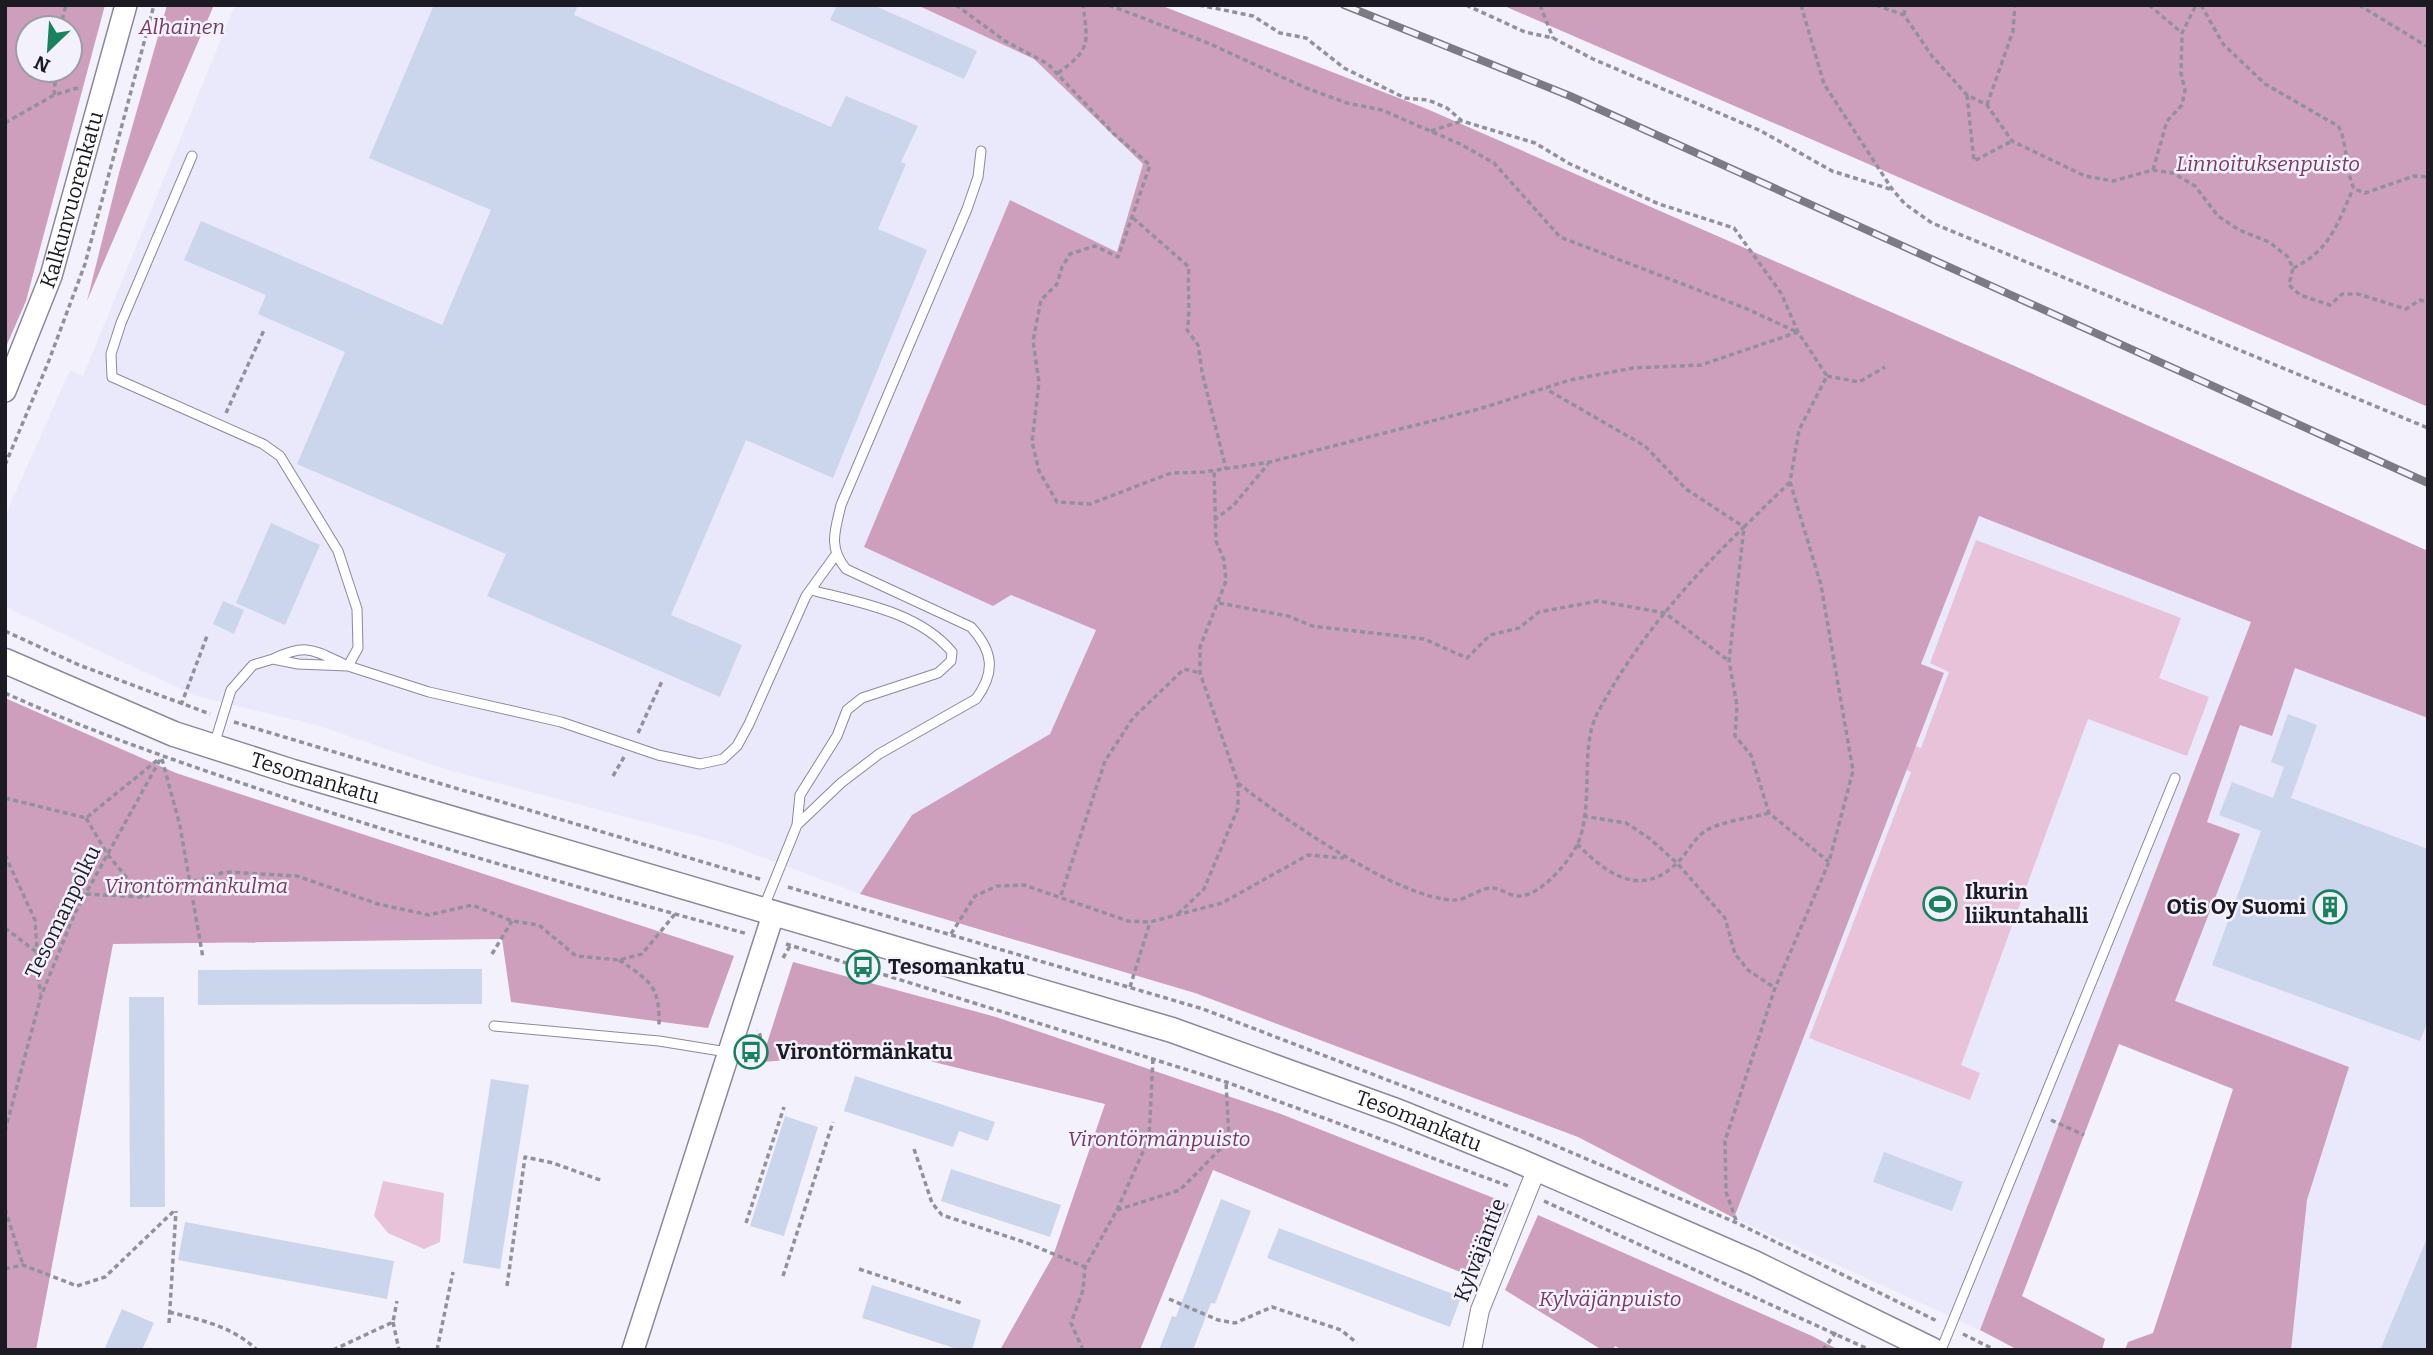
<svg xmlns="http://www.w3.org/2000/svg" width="2433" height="1355" font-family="Bitter,serif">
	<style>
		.built { fill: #eae8fb }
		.green { fill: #e8c2d9 }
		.forest { fill: #ce9fbd; fill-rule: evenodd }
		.building { fill: #cbd6ec }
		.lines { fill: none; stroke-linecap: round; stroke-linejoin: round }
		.service-casing { stroke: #8b889e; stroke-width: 11 }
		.minor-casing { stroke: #8b889e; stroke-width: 20 }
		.tertiary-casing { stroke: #8b889e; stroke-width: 24 }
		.secondary-casing { stroke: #8b889e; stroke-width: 27 }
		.path { stroke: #92919b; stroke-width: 3.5; stroke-dasharray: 5 3.5; stroke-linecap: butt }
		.service { stroke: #fff; stroke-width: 9 }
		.minor { stroke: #fff; stroke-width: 18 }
		.tertiary { stroke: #fff; stroke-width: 21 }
		.secondary { stroke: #fff; stroke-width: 24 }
		.rail-casing { stroke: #7c7b84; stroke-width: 8 }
		.rail { stroke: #f3f2fc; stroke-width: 5; stroke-dasharray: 16; stroke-linecap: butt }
		.labels { text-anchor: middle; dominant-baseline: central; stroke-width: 5; stroke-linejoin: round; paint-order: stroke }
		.park-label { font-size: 21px; font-style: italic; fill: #773c64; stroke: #f3f2fc }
		.street-label { font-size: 21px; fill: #1c1b24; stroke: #f3f2fc }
		.poi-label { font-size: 21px; font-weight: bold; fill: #1c1b24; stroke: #f3f2fc; text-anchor: start }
	</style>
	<rect width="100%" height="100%" fill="#f3f2fc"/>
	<path class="built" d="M235,5H917L1034,59L1143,164L1117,252L1010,201L1011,595L1096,629L1050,734L912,815L860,894L728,844L448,770L316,725L196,696L5,607V516L70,370L83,376Z
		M1978,516L2252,622L1980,1330L1734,1218L1944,674L1921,664Z
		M2295,668L2428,718V1350H2291L2307,1200L2349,1067L2175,1002L2240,834L2206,823L2240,725L2272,735Z"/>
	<path class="green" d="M1976,540L2181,618L2159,678L2209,697L2187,756L2088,719L1961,1065L1980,1073L1970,1100L1809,1038L1911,772L1890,763L1898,740L1921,748L1949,672L1930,663Z
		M383,1181L444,1193L440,1242L424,1249L388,1233L374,1216Z"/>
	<path class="forest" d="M5,5H105L26,301L5,349ZM28,28H70V70H28Z
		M167,5H214L87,301L119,173Z
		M917,5H1160L1427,109L2026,371L2428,551V718L2295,668L2272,736L2240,725L2207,822L2240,834L2175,1001L2349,1067L2307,1200L2291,1350H2125L2128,1342L2153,1333L2233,1089L2119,1044L2022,1296L2105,1339L2102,1350H2018L1980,1330L2251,622L1979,516L1921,664L1944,673L1734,1218L1578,1137L1195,993L860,894L912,815L1050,734L1096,630L1011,595L993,606L864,547L1010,200L1117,252L1143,164L1034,59Z
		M1502,5H2428V407Z
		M5,698L176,773L734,956L708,1028L511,1002L502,939L113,944L36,1350H5Z
		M793,962L996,1017L1281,1114L1509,1204L1477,1279L1213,1170L1140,1350H1000L1053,1256L1105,1104L893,1052L761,1062Z
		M1538,1215L1812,1336L1839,1350H1622L1615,1346L1613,1350H1602L1505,1290Z"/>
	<path class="building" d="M434,5H578L574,15L831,127L846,96L918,126L901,162L906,164L878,229L927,250L833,478L746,440L671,615L742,645L720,697L487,596L506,554L297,464L345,352L258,314L266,295L184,260L201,221L442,325L491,210L369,158Z
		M837,5H873L977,51L964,79L830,20Z
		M271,523L320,545L285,625L236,603Z
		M223,601L244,610L234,634L213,624Z
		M2288,714L2317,725L2291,798L2428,849V1021L2420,1041L2212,965L2261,831L2219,815L2232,782L2273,798L2284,767L2271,762Z
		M482,969V1004L198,1005V970Z
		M129,997H164L165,1207H130Z
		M855,1076L995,1122L988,1141L959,1131L953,1147L844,1111Z
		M491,1079L529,1085L500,1269L463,1263Z
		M785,1116L818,1127L784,1236L750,1226Z
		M1884,1152L1963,1182L1952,1211L1873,1182Z
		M951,1169L1061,1205L1050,1237L941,1201Z
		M1221,1199L1251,1211L1215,1304L1211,1303L1193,1350H1159L1172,1316L1176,1317Z
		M185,1222L394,1261L387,1299L178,1260Z
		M1279,1228L1461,1297L1450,1327L1267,1258Z
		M2428,1236V1350H2380Z
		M872,1285L981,1320L972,1350H960L862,1318Z
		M122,1309L154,1323L142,1350H104Z"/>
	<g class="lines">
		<defs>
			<path id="service" d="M192,156L121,323L111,354L112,377L263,444L280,456L338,551L357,609L358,648L348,666C315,651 308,642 273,659
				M214,745L231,690L253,665L273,659L298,664L348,666L429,692L561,722L658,755L700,764L723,759L737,746L749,724L806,596L835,556
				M797,825L841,783L879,754L976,699C996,672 993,651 971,627L846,569C828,547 835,531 841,505L967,209L978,177L981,151
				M763,909L797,825L800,795L837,736L847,710L862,698L938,673L951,661L952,652C919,612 858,602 811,590
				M494,1026L659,1041L727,1052
				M1941,1350L2175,778"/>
			<path id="minor" d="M1472,1350L1480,1310L1537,1168"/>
			<g id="tertiary">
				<path id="s1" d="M5,391L51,276L126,5"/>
				<path d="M633,1350L774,912"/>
			</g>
			<g id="secondary">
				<path id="s2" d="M5,661L174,734L293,772L1172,1030L1399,1112L1517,1160L1754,1263L1932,1350"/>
			</g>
		</defs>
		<use href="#service" class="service-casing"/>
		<use href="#minor" class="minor-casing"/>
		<use href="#tertiary" class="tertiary-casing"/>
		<use href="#secondary" class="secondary-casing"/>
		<path class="path" d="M956,5L1005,41L1048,64L1113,133L1150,165L1118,257L1095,246L1070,254L1062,267L1057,284L1041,300L1033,341L1039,382L1032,442L1039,471L1057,502L1090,504L1171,473L1204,472L1270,462L1479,409L1570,380L1633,368L1701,365L1798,332
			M1109,5L1208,43L1306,88L1347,103L1382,110L1460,144L1494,163L1560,237L1745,308L1797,332
			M1199,5L1253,16L1280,33L1306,38L1344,68L1405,98L1428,100L1447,108L1462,121L1535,143L1570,164L1659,204L1734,228L1781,293L1798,332L1827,376L1799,430L1790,482L1821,585L1853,771L1829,862L1775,988L1725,1141L1726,1192L1737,1223
			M1466,5L1525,32L1553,38L1593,59L1761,131L1832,171L1890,189
			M1540,5L1553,38
			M1664,5H1704
			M1801,5L1824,84L1892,189L1905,204L1932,223L2428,428
			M1876,5L1904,15L1932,56L1967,95L1987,105L2012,141L2085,176L2113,181L2153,170L2173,173L2195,186L2218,216L2239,230L2269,242L2287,256L2293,268L2289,285L2300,295L2330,305L2342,294H2358L2406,309L2420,300L2428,303
			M2149,5L2182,33
			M2201,5L2223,44L2265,84L2338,126C2347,138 2345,170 2354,189L2365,193L2414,176L2428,177
			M2359,5L2428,47
			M1904,15L1906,5
			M60,28L66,5
			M1058,73C1091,49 1088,44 1083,5
			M54,95L56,70
			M1967,95L1974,161L2012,141
			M1987,105L2013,31L2015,5
			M5,123L54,95L81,87
			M1431,131L1462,121
			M2153,170L2167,121L2182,105L2185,90L2181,73L2182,33L2196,5
			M1133,218L1189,267C1187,290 1191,308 1187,330L1198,345L1202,372L1226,469
			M2293,268C2330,251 2337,224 2353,189
			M1827,376L1859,382L1885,367
			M226,413L264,330
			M5,465L48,363L85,264L154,5
			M1790,482L1744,527L1729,661L1737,705L1735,736L1751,755L1769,813L1829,862
			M1214,520L1233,506L1268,464
			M1219,603L1288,616L1312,626L1424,639L1467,658L1490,635L1519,628L1539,612L1598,601L1665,613L1729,661
			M5,631L79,665L210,714
			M5,693C98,735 193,767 289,799C441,849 594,892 748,934
			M181,705L207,636
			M234,722L760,879
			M638,733L662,681
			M162,759L180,826L203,958
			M613,776L624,757
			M1238,783C1280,817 1402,901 1455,900C1467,900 1478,889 1490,888C1500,887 1510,897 1520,896C1541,895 1568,863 1577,845C1595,807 1579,749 1597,714C1634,644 1687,582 1744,527L1686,489L1645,446L1546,389
			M5,798L86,818L160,758
			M1583,816L1626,823L1649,838L1677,863L1725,918L1735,954L1748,970L1775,988
			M86,818L108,855L143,897
			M1577,844C1608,875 1642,900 1680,860C1688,851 1696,837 1705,831C1722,821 1750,818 1769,813
			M5,855L35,920L40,994
			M788,887L1203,1009L1528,1134L1737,1223L1937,1321
			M86,894L143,897L225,872L297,876L378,904L429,915L472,905L512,921L539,925L576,956L619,960L642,954L675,914
			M1061,895L1105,761L1133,718L1184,669L1200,673
			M1178,914L1204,889L1238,808V783L1200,673V647L1226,581L1224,560L1216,541L1214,471
			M5,928L39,954
			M951,934L975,896L997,886L1024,885L1128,921L1150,922L1222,903L1308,855L1344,858
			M786,944L1226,1082L1511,1187
			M492,954L512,921
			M783,958L790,946
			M619,960C652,982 660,987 659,1027
			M1130,987L1150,922
			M749,1060C758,1053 764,1041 758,1030
			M2051,1120L2084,1135
			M5,1131L41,996L75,913L161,758
			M914,1149L932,1203L942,1215L1027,1243L1085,1267
			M1544,1201L1870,1350
			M5,1209L23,1265
			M1117,1210L1180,1190L1229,1140L1226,1082
			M746,1223L784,1107
			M5,1269L23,1265L77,1286L105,1277L176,1209
			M859,1269L961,1303
			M783,1276L833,1122
			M507,1286L525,1157L553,1163L603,1181
			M1169,1299L1218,1320L1235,1323L1272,1307L1341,1330L1357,1343
			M169,1312C201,1320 232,1326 257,1350
			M393,1322L399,1350
			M169,1323L176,1211
			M1963,1334L1995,1350
			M333,1350L393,1322L397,1301
			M437,1350L453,1272
			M1083,1350L1071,1323L1083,1290L1085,1267L1117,1210L1149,1138L1153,1058
			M1823,1350L1836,1332"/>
		<use href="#service" class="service"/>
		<use href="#minor" class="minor"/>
		<use href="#tertiary" class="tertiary"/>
		<use href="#secondary" class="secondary"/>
		<defs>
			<path id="rail" d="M1344,5L1570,96L2428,483"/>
		</defs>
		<use href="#rail" class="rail-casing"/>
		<use href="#rail" class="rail"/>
	</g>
	<defs>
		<symbol id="stadium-ring" viewBox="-11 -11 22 22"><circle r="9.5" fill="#f3f2fc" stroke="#18825e" stroke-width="1.5"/><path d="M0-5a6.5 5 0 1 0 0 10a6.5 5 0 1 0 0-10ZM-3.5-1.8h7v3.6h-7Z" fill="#18825e"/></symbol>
		<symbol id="building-ring" viewBox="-11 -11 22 22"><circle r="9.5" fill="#f3f2fc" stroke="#18825e" stroke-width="1.5"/><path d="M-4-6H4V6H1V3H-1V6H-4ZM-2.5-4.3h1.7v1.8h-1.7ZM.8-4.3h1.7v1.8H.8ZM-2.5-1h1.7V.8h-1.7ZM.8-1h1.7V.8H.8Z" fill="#18825e"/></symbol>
		<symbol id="bus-ring" viewBox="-11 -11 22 22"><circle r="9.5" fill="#f3f2fc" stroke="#18825e" stroke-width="1.5"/><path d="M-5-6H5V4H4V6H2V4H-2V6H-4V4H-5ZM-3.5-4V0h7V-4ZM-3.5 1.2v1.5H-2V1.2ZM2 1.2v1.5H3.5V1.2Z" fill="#18825e"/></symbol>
	</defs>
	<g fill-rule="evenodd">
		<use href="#stadium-ring" x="1921" y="885" width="38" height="38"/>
		<use href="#building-ring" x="2311" y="888" width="38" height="38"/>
		<use href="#bus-ring" x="844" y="948" width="38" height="38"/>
		<use href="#bus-ring" x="732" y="1033" width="38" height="38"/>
	</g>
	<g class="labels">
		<g class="park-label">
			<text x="182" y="27">Alhainen</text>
			<text x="2268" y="164">Linnoituksenpuisto</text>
			<text x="196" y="886">Virontörmänkulma</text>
			<text x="1159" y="1139">Virontörmänpuisto</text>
			<text x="1610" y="1299">Kylväjänpuisto</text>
		</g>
		<g class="street-label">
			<text stroke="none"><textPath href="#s1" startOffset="203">Kalkunvuorenkatu</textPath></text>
			<text stroke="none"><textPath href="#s2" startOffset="332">Tesomankatu</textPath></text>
			<text transform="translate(63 912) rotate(-64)">Tesomanpolku</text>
			<text stroke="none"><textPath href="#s2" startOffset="1488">Tesomankatu</textPath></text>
			<text transform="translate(1480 1250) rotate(-69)">Kylväjäntie</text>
		</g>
		<g class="poi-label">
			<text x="1965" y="892">Ikurin<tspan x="1965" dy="24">liikuntahalli</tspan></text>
			<text x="2306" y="907" text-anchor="end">Otis Oy Suomi</text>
			<text x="888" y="967">Tesomankatu</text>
			<text x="776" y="1052">Virontörmänkatu</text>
		</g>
	</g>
	<rect width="2433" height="1355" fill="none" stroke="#1c1b24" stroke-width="14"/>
	<g transform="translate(49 49) rotate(205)"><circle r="33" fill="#f3f2fc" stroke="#9d9ca6" stroke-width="2"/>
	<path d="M0-5L12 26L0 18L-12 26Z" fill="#18825e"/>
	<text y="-10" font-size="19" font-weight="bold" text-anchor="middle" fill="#1c1b24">N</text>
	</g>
</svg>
